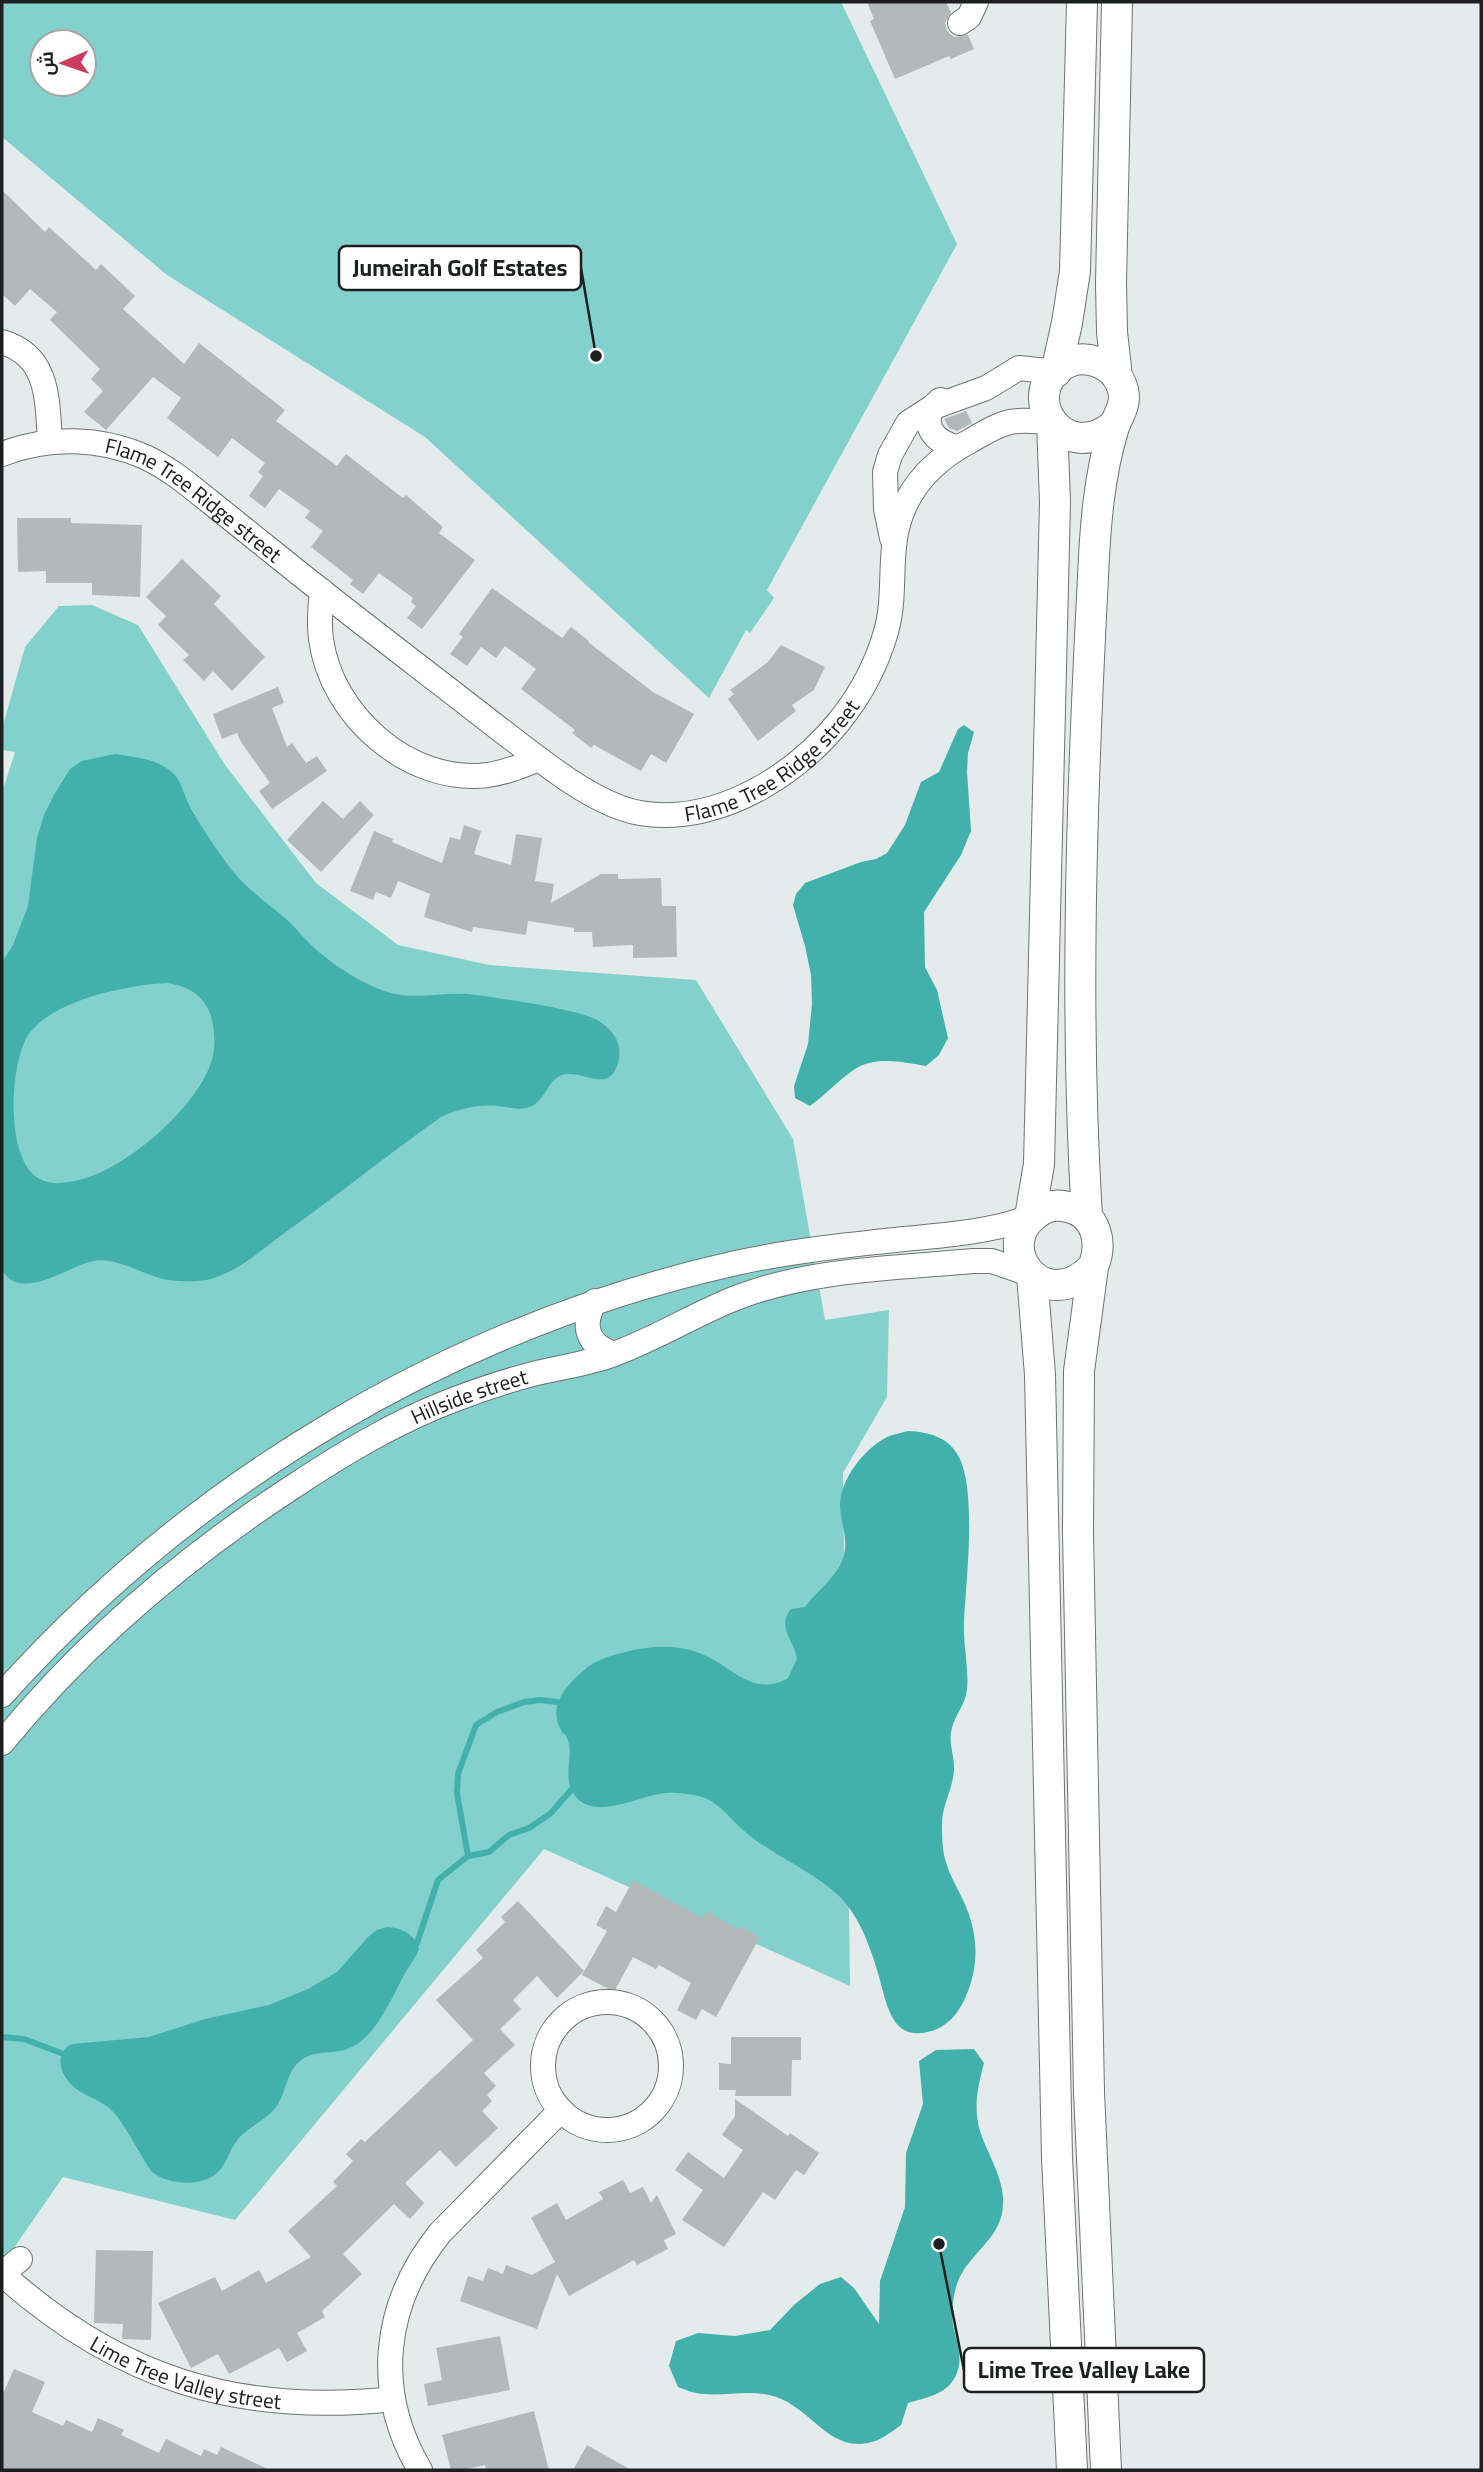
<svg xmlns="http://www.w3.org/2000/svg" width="1483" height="2472" font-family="Georgia,Cairo,serif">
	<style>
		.green { fill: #83d1cc; fill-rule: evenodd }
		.water { fill: #42b1ac; fill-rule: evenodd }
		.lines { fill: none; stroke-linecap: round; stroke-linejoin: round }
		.stream { stroke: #42b1ac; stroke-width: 6 }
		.building { fill: #b2b9b9 }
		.minor-casing { stroke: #6d7373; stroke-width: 26 }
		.tertiary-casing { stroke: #6d7373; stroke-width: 32 }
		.minor { stroke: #fff; stroke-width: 24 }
		.tertiary { stroke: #fff; stroke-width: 30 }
		.labels { text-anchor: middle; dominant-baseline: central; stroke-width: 5; stroke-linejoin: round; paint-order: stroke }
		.street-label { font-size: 21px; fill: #1d2020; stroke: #fff }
		.leader { fill: none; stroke: #1d2020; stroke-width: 2.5 }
		.callout-dot { fill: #1d2020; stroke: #fff; stroke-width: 2.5 }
		.callout { fill: #fff; stroke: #1d2020; stroke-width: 2.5 }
		.callout-label { font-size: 23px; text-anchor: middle; font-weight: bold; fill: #1d2020 }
	</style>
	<rect width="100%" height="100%" fill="#e4eceb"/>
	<path class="green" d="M2,2H841L957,244L767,590L774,598L750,633L746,630L709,698L425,437L167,275L2,137ZM42,42H84V84H42Z
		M92,605L138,625L225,765L316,883L398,945L489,965L696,980L793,1139L825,1320L889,1310L887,1397L843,1473L850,1986L544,1849L235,2220L63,2177L2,2265V793L15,752L2,750V729L25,647L59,606Z"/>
	<path class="water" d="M964,725L974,732L968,753L967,772L971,831L961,855L924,912L925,967L937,990L948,1038L939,1055L926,1066C902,1062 873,1055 852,1071C837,1082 825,1095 810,1106L795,1098L794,1086L808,1044L812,1004L811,975L805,946L793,905L796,894L805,883L861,862L876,859L887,853L905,825L921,782L939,772L958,729Z
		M115,754C135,757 159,759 174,774C181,781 184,794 188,803C199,824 214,846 228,865C243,886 267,903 286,919C298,930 308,943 320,953C338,968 362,983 384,991C412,1001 439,992 468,994C493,997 578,1009 597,1020C612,1029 622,1041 619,1059C611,1097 584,1069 562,1075C547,1080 545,1103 529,1107C518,1111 508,1107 498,1106C478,1104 459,1109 441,1117C386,1156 334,1198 279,1237C258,1253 233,1275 206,1280C192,1282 173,1282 159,1278C139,1272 114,1257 93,1261C69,1266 20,1303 2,1270V962L13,945L28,906L37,838L44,815L54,795L70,769L82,761ZM167,983C188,986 204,995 211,1016C215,1031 216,1048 211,1063C196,1108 125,1170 79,1180C64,1183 51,1186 38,1178C5,1158 10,1066 27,1037C50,1000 127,985 167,983Z
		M908,1431C929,1432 949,1437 959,1457C977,1492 966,1582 964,1622C963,1645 969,1668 967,1690C965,1706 953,1717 951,1733C949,1745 955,1758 954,1770C953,1788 943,1803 942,1822C942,1834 942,1847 945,1859C949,1874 957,1887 963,1900C978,1931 980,1964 966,1996C960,2010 952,2022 937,2029C923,2035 906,2036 896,2023C886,2009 883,1990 878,1973C869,1943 857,1909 831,1889C804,1867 769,1853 743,1830C730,1819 719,1802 702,1797C691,1794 676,1792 665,1793C636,1796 585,1827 570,1786C565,1771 573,1755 568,1741C563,1727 566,1741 560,1728C548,1705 567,1685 584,1670C595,1660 610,1656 625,1652C649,1646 675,1644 699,1653C731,1664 752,1699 788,1678L797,1659C794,1640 776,1627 791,1609L805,1607L809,1602C821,1588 840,1573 844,1555C848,1538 841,1523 840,1506C840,1479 864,1449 887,1437C894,1434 901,1433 908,1431Z
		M387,1927C402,1928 415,1934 419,1949C415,1959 408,1967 403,1977C390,2001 374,2042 344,2050C329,2054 312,2050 299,2062C287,2072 286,2091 278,2104C268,2120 250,2125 238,2139C230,2149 227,2162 219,2171C204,2188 166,2185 151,2171C139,2153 129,2132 116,2115C105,2101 88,2098 75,2088C60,2076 53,2053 72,2044L149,2037L205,2019L269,2005L308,1989L337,1972L369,1936L377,1930Z
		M974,2049L984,2063C978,2086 973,2107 980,2131C987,2153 1001,2173 1003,2197C1006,2239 969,2250 957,2284C954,2292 952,2307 952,2316C953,2337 967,2357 954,2379C945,2395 924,2398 908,2403L901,2425C894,2430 886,2436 878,2440C829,2459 812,2404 769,2395C748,2390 725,2396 704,2394C695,2394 686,2390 678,2387L669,2366L676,2341L698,2333L735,2336L770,2330L795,2304L820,2284L841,2277L854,2288L879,2324L880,2281L905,2207L906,2153L923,2104L919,2061L936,2050Z"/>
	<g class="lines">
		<path class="stream" d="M468,1856L489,1852L509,1835L529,1828L551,1813L571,1790
			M417,1943L438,1880L468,1856L457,1793L458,1774L476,1725L497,1712L524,1702L540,1700L557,1702
			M2,2037L24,2039L61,2053"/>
	</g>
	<path class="building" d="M867,2H946L951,12L945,23L947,31L954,37L968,35L974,49L951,59L949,56L895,79L870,21L874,19Z
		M2,190L45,232L49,227L96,270L101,264L135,296L123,309L184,364L199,343L285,410L276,421L337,466L346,454L403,498L406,495L443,527L439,533L475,560L422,629L407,618L416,606L411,602L413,598L379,573L363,594L350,584L353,580L311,547L323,531L305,518L310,511L279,489L265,508L249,496L263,476L258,472L265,463L232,438L218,457L167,418L181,398L153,377L106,430L84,412L103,391L91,379L100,369L50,320L57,312L30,289L15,306L2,294Z
		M966,411L972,423L957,431L949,428L944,419Z
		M17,518H71V523L142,525L140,597L92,595V583H46V571L18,572Z
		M182,559L221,596L214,604L265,657L232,691L213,671L204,681L183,660L189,655L158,625L166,616L146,597Z
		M492,588L562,638L571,627L589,641L588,642L653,692L694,714L666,763L651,754L641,771L594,745L591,748L572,733L575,730L521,689L536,669L505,646L496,658L481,647L467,666L450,654L463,637L459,634Z
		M781,645L825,667L814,690L792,705L796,711L758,741L728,699L734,694L730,690L768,662Z
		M278,687L284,703L272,708L287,747L292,743L306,763L317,756L327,771L272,809L259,791L270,783L241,742L237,733L222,739L213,714Z
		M323,801L343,819L360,801L374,815L321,872L287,840Z
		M464,825L481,831L474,854L511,865L516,834L542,838L535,881L554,884L551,903L601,874H618V879L661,878L662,906H676L677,957L633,958V945L593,947L592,932H574V928L528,921L526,935L473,927L472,932L424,917L430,894L398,881L391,898L376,892L373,900L350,891L374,831L393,839L392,842L442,863L450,837L460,840Z
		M633,1880L703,1918L707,1911L738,1929L740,1926L760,1937L716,2017L702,2009L696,2020L677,2010L691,1983L659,1965L656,1969L633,1957L614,1992L582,1975L607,1931L596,1925L606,1906L616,1912Z
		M518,1901L584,1971L557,1998L537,1976L513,2000L521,2009L500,2029L515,2045L484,2073L496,2086L487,2095L492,2101L482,2111L498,2128L456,2167L440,2150L405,2183L424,2203L410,2219L394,2204L343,2254L362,2274L322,2311L325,2317L297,2333L307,2351L287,2362L279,2348L229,2374L218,2354L191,2368L158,2303L215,2277L222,2291L259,2270L266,2283L311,2257L288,2231L337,2186L333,2182L353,2161L346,2154L361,2139L365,2142L473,2040L436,2000L483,1958L476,1950L505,1922L501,1917Z
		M731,2037H801V2060H792L791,2096H735L736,2090H719V2063L731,2064Z
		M735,2099L788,2136L790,2133L819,2153L804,2175L796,2170L775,2200L763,2192L724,2247L682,2220L703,2190L675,2170L688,2152L724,2178L743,2150L722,2135L735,2116Z
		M623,2180L630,2193L643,2187L651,2203L657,2195L676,2234L664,2240L668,2249L637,2265L634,2260L569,2296L557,2274L537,2329L460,2301L468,2276L483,2281L488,2268L503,2274L506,2265L532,2275L555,2262L531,2218L557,2203L566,2220L603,2199L599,2192Z
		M96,2250L153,2251L151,2340L122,2339L123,2324L94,2323Z
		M500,2336L510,2390L428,2406L424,2384L442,2380L436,2348Z
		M14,2369L45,2382L32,2412L63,2426L66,2420L92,2432L98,2418L124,2430L121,2435L159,2453L166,2439L201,2456L204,2449L217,2455L221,2447L270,2470H2V2396Z
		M534,2411L549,2470H486L485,2465L463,2470H451L442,2435Z
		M587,2445L631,2470H573Z"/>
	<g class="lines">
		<defs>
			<g id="minor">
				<path d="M960,23L969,17L976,2"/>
				<path d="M2,342C50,356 47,401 50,442"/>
				<path d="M940,400C917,419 932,444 959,447"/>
				<path id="s1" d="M2,454C48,436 100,437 145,457C169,468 189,485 209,501C233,520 256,539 280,558C353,617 428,673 502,731C541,760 592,804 640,813C682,820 725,808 762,787C821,753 867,698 886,632C896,597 889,561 897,528C907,486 935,459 972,440C984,433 996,425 1010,422C1024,419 1038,422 1052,422"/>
				<path d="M892,538L886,509L885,472L890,455L908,423L931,408L986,388L1019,368L1056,372"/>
				<path d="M322,591C320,607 319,623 321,639C331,716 410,785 488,775C507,772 522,766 539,759"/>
				<path d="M595,1301C581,1326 587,1345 614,1354"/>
				<path d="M2,1695C194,1480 454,1326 736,1263C791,1251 847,1245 904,1239C947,1235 990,1232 1030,1217"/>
				<path id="s2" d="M2,1743C83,1644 184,1558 291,1488C342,1454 395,1422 453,1400C479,1390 506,1381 533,1374C560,1367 588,1364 614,1354C658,1338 698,1312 741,1296C815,1269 896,1268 973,1261H992L1032,1275"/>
				<circle cx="607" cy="2066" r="64"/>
				<path id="s3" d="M20,2259L2,2274C118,2378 238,2416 393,2399"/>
				<path d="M420,2470C373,2390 383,2304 440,2233L561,2110"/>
			</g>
			<path id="tertiary" d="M1117,2L1111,284L1112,332L1117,377
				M1056,372L1067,323L1075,271L1082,2
				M1030,1217L1039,1164L1055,502L1052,422
				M1087,1217C1074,1004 1082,789 1093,577C1095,528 1099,476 1113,430C1117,416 1127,406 1123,390C1117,363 1082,350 1060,367C1019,398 1064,465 1113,426
				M1093,1267C1043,1319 990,1245 1037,1213C1046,1206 1057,1204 1068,1207C1097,1214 1103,1243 1093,1267L1079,1371L1078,1532L1089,2092L1106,2470
				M1032,1275L1040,1375L1057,2157L1072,2470"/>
		</defs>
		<use href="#minor" class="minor-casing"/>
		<use href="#tertiary" class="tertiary-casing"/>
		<use href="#minor" class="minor"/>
		<use href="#tertiary" class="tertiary"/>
	</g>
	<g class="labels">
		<g class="street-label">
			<text stroke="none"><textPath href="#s1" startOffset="210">Flame Tree Ridge street</textPath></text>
			<text stroke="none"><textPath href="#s1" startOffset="908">Flame Tree Ridge street</textPath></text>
			<text stroke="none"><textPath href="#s2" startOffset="588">Hillside street</textPath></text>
			<text stroke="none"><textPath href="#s3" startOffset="236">Lime Tree Valley street</textPath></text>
		</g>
	</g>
	<path class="leader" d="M596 356L581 268M939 2244L964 2370"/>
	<g class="callout-dot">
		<circle cx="596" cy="356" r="7"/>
		<circle cx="939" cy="2244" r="7"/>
	</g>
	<g class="callout">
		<rect x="339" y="246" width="242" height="44" rx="7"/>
		<rect x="964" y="2348" width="240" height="44" rx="7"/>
	</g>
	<g class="callout-label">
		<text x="460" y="276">Jumeirah Golf Estates</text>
		<text x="1084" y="2378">Lime Tree Valley Lake</text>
	</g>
	<rect width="1483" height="2472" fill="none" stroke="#1d2020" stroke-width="7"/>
	<g transform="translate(63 63) rotate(268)"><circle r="33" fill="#ffffff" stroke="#a5a6a6" stroke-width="2"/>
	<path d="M0-5L12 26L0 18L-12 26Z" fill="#cb3c5f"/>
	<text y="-10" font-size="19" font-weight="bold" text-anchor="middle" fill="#1d2020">ش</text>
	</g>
</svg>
